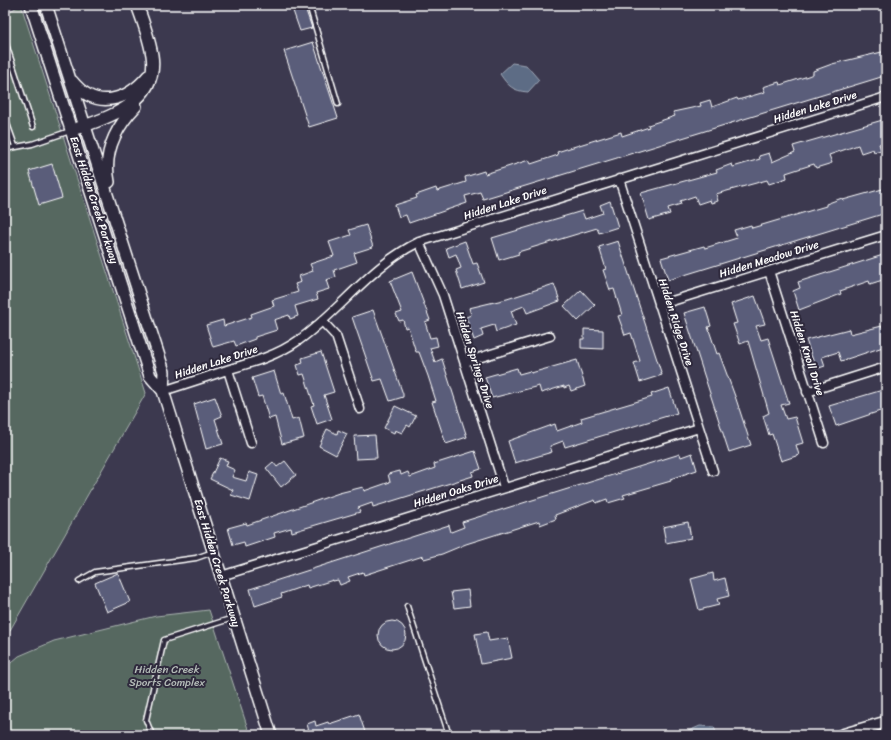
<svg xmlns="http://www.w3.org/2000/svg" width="891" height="740" font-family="Sriracha,sans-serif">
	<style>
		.green { fill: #566860; stroke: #aab4b0 }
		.water { fill: #5d6c85; stroke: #9ea7b6 }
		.building { fill: #5a5d7a; stroke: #fff }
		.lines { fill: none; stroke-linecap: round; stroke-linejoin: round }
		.lane-casing { stroke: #fff; stroke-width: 7 }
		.street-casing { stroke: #fff; stroke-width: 11 }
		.secondary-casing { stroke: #fff; stroke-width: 14 }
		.lane { stroke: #2f2a3d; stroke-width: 4 }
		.street { stroke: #2f2a3d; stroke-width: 8 }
		.secondary { stroke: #2f2a3d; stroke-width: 11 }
		.labels { text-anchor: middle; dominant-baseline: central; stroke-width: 4; stroke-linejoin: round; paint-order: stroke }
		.street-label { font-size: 11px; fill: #fff; stroke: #2f2a3d }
		.park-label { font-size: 11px; fill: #b3bbb7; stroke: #2f2a3d }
	</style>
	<rect width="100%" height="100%" fill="#3c394f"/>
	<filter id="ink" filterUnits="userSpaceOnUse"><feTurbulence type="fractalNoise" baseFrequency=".025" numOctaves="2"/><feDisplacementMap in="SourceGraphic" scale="8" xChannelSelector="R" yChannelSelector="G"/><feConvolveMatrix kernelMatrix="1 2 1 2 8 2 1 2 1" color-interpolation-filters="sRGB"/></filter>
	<g filter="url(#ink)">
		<path class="green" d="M21,5L146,393L5,639V14Z
			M209,610L250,735H5V668L19,656L54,641L156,616Z"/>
		<path class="water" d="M512,63L526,65L539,80L528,92C513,91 508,86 500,74Z
			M700,726L714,727L717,735H686V732Z"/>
		<path class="building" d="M291,5H304L312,28L300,31Z
			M313,42L338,118L309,127L284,51Z
			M886,51V75L878,78L483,199L480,192L465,196L467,203L409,223L406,215L399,217L395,205L417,198L416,195L436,188L437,191L466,182L465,177L484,171L485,174L529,160L531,164L558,155L557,152L576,146L621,132L622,136L649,127L648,125L675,116L673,112L701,106L700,103L710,100L712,107L737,98L738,100L765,92L763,87L779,82L780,85L808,76L813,74V71L832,64Z
			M886,119V142L879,144L881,150L874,152L873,149L861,153L858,145L829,155L832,163L816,168L814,164L786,173L787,178L769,184L767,180L716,194L718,201L711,203L710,200L698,204L695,196L680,201L681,204L668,208L670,214L649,220L641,193L717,172L716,170L732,164L733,167L760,159L759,156L769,153L772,162L795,152L793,146Z
			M52,164L62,198L39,205L29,171Z
			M886,188V213L668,280L661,258L704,246L705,248L737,238L734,230L751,225L752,228L826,206V204L842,198L843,200Z
			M610,201L618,227L599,233L597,228L518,252L519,254L499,260L492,238L582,211L585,219L603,213L600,205Z
			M366,225L373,247L354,253L357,262L334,270L336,277L326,280L329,289L316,293L318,299L295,306L298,316L290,319L289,315L274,320L277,330L255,337V339L236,346L234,341L213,347L206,325L223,320L224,326L252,317L251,314L274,306L272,300L298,292L295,284L301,282L299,276L313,271L310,264L334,256L329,242L351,235L349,230Z
			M465,241L473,264L477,263L484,282L462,289L456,270L461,268L456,254L449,257L446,248Z
			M618,241L662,375L640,382L634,363L640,361L631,333L625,335L618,316L622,315L614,289L610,290L603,270L606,269L599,247Z
			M883,255L886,265V279L870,284L869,281L840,291L841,294L799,310L793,291L800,288L798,282Z
			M412,272L430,320L425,322L430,338L436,337L438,346L430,348L435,362L442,359L467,437L446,444L432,402L436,401L428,376L419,352H416L408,327L405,328L403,320L399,321L396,314L402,312L390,281Z
			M554,284L560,301L527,313L524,306L511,311L516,325L496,332L494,325L481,329L483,336L474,340L466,317L471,315L469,308L507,299Z
			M581,290L595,305L578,321L564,306Z
			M755,296L765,324L756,326L761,340L768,338L789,403L781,405L786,419L795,417L803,443L796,445L799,455L781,461L772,434L769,435L763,416L769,413L748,341L740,344L733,324L737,323L731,304Z
			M705,307L711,326L708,327L717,354L719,353L736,399L751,445L729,452L684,313Z
			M373,310L403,394V397L390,401L382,379L374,381L352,317Z
			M886,325V346L841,361L838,352L822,357L825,366L816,369L806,340L849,329L850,334Z
			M584,329L603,330V349L581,348V339H584Z
			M321,352L334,392L324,395L332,419L317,424L311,406L314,405L304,374L300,375L297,365L303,363L302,358Z
			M577,360L585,386L571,391L569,386L564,388V386L541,393L539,386L492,398L485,377L517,368L519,374L530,371L531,373Z
			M274,371L281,394L284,393L292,420L299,418L304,438L282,444L275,417L269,419L262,396L258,397L252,378Z
			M669,388L677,413L565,447L563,441L550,446L552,452L515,463L508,441L555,424L557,431L582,422L581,418L652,397L651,394Z
			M886,389V409L836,426L829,406Z
			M215,397L222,416L215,419L223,444L206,449L194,404Z
			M395,406L416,416L410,427L407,425L402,433L395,430L394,433L384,428Z
			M327,429L337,434L338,430L347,434L336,455L319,446Z
			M375,435L377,458L356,459L354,436Z
			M475,451L481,469L472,472L473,476L373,507L372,503L358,508L360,512L292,532L291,528L274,533L275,537L245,547L244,542L233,545L228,528L246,523L247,525L339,493L363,487L364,491L390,482L388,474L400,471L401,475L408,472L410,477L435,468L434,464Z
			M692,453L697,470L670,479L671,481L623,495L625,498L608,503L607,499L596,503L595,500L555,515L556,519L540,525L539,521L466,544L442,554L424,559L423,556L364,575L363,572L348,577L350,581L340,585L338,580L333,581V580L308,588L307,585L281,594L282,597L255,606L250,589L449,525L451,532L464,527L462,522L680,454L681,457Z
			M220,458L228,461L226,466L235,470L232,477L246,481L249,472L258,475L250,501L231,495L233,490L210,479Z
			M285,461L296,475L281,487L266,468L273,462L277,467Z
			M688,522L691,538L666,543L663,527Z
			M118,573L130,602L107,612L95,583Z
			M713,573L714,581L725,578L729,596L717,599L719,605L699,610L691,579Z
			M468,590L470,606L454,608L451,592Z
			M378 635a14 14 0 1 1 28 0a14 14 0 1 1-28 0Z
			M487,632L489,641L508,638L512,658L481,664L475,634Z
			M359,714L366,735H310L307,724L315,721L316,726L328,722L329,724Z"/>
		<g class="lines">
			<defs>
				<path id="lane" d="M309,5L338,104
					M5,41L33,127
					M5,118L15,146
					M5,149L32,144L70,131
					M79,581L95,572L196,558L213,552
					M407,606L449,735
					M152,735L146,720L164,640L233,618"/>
				<path id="street" d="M619,179L713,471
					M419,242L443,295L504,487
					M769,271L824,443
					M659,305L886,235
					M322,321L336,336L360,409
					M465,362L550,336
					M228,370L251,443
					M163,391C185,384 207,377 230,369C254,362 278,355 299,340C341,310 371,265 419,242L886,97
					M807,392L886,367
					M221,576L699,428"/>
				<path id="secondary" d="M31,5L150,376L163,391
					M46,5L164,372L163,391L271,735
					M72,81C96,111 127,101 148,76
					M78,128C112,117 159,100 152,55C149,38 143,21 137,5
					M109,182C103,153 116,127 136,106
					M842,735L886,722"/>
			</defs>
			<use href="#lane" class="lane-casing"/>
			<use href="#street" class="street-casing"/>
			<use href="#secondary" class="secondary-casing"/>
			<use href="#lane" class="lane"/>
			<use href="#street" class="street"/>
			<use href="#secondary" class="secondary"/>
		</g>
	</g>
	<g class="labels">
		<g class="street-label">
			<text transform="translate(815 107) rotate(-17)">Hidden Lake Drive</text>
			<text transform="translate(94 200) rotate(72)">East Hidden Creek Parkway</text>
			<text transform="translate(505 203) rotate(-18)">Hidden Lake Drive</text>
			<text transform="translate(769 259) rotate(-17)">Hidden Meadow Drive</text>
			<text transform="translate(676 322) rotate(72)">Hidden Ridge Drive</text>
			<text transform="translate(807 353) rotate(72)">Hidden Knoll Drive</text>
			<text transform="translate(475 360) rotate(72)">Hidden Springs Drive</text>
			<text transform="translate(216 362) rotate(-18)">Hidden Lake Drive</text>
			<text transform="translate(456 491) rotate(-17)">Hidden Oaks Drive</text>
			<text transform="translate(217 563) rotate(73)">East Hidden Creek Parkway</text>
		</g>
		<g class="park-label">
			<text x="167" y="669">Hidden Creek<tspan x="167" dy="13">Sports Complex</tspan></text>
		</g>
	</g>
	<rect width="891" height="740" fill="none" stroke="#2f2a3d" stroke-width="20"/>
	<rect x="10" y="10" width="871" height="720" fill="none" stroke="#fff" stroke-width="1.5" filter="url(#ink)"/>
</svg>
